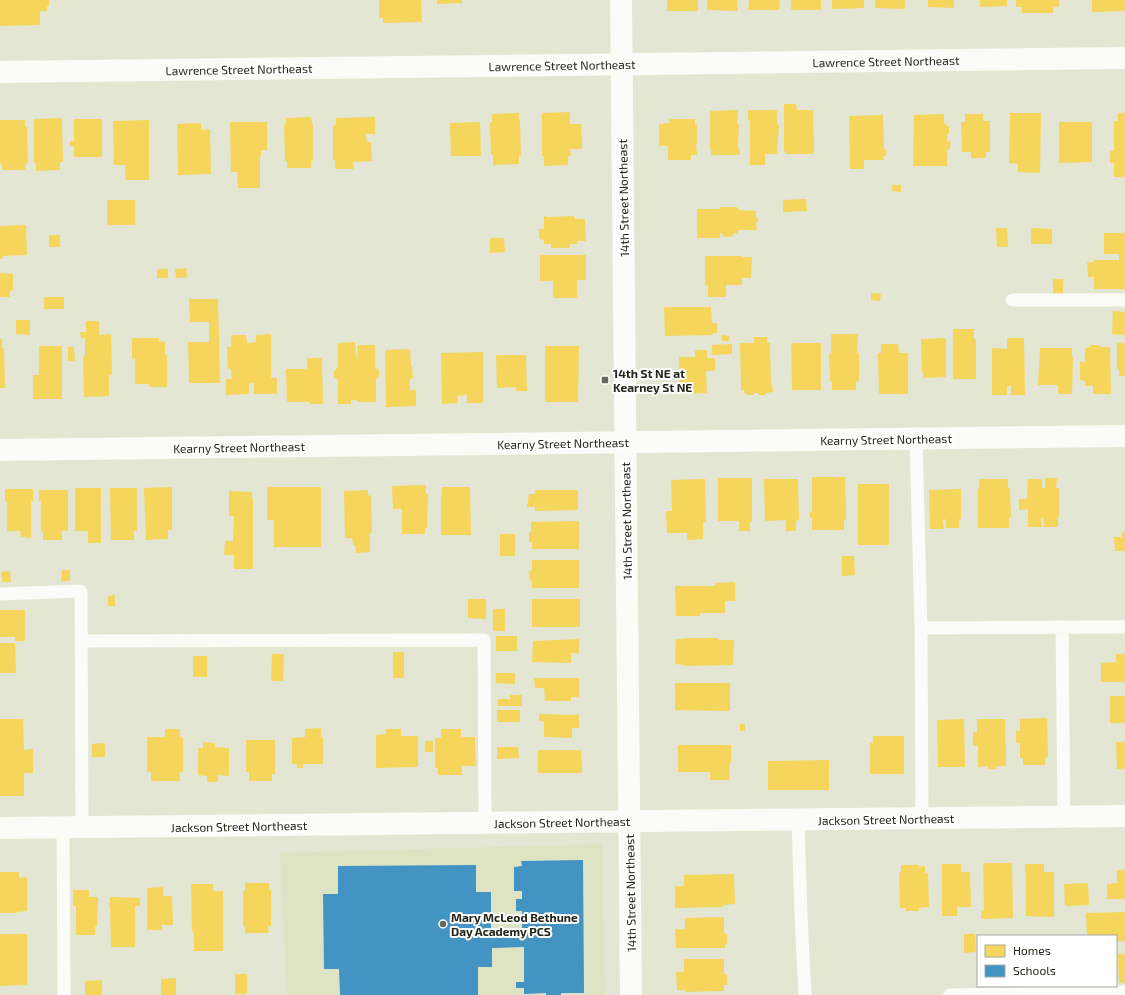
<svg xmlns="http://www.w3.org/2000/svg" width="1125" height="995" font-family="'Exo 2',sans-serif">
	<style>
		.built { fill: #dee4c3 }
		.homes { fill: #f6d55c }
		.schools { fill: #4393c3 }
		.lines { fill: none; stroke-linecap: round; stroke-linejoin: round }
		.service { stroke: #fbfbf8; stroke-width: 13 }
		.minor { stroke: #fbfbf8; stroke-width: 22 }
		.poi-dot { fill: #66695a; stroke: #fff; stroke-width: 1.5 }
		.labels { text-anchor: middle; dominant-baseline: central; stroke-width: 4; stroke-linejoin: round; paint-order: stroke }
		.street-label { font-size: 12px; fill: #242619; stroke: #fff }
		.poi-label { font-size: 12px; font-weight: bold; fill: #242619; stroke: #fff; text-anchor: start }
	</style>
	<rect width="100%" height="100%" fill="#e2e6d2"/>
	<path class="built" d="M602,844L605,995H287L280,853Z"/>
	<path class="homes" d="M0,0H49V6H47V11H40V25L0,26Z
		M379,0H421L422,22L383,23V18H379Z
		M437,0H462V3L437,4Z
		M667,0H698V11H667Z
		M707,0H737L738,11L707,10Z
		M749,0H780L779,10H748Z
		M791,0H821V10H791Z
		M832,0H864V8L832,9Z
		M875,0H905V9L875,8Z
		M928,0H954V8L928,7Z
		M980,0H1007V6L980,7Z
		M1016,0H1059V7H1053V13H1022V7H1016Z
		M1092,0H1125V11L1092,12Z
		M784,104H796L797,110H813L814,151H813V154H785V151H784Z
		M738,110L737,124H739L738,148L740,149V155H711V149H710V111Z
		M748,110H777V125H779L777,154H765V165H750V120H748Z
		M570,112V124H581L582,149H570L571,156H568V165L544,166V156H542V113Z
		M519,113V121H520L521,155H519V164L493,165V155H491L490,122H492V114Z
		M1010,113H1041L1040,173L1018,172V164L1009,163Z
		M1118,113H1125V177H1114V163H1110V151H1114V121H1118Z
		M944,114V124L947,123L946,126H949V134H947V141H950V149H947V166H913L914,115Z
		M965,114H983V121H990V152H986V158H971V152H962L961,122H965Z
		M883,115L884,149H886V156H883L884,160H864V169H850L849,116Z
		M311,117L312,124H313V161H311V168H287V161H285L284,125L286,124V118Z
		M375,117V134H366L367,142H371L372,161L353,162L354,169H335V160H333V125H336V118Z
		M62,118L63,162H60V170L36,171V163H34V119Z
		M74,119H102V157H74V146H70V141H74Z
		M669,119H695V125H697V144H696L697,155H691V160H668V146H659V124L669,123Z
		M0,120H25V127H27L28,163H26L25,170H2V164L0,163Z
		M149,120V180H126L125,165H114L113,121Z
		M230,122H267V150H261V156H260V188H238L237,172H231Z
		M480,122L481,156H451L450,123Z
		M1059,122H1092V162L1059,163Z
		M201,123V130L210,129L211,174L178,175L177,124Z
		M892,185H901V192L892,191Z
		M806,199L807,211L783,212V200Z
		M107,200H135V225H107Z
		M719,207H737L738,210L756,211V218H758V222H756L757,230H738V234L735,233L731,237H725L720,233V238H697V209H719Z
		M544,216H546V217L574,216L575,219H585L586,241H577V244H570V248H551V244H544V240L539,239V229H544Z
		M26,225L27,255L2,256L3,259H0V226Z
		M996,228H1007L1008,247H997Z
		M1031,228L1052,229V244H1031Z
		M1104,233H1125V289H1094V277H1088L1087,262H1094V260H1119V254H1104Z
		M49,235H60V247H49Z
		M490,238H504L505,252L490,253Z
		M540,255H586V280H577V298H553V281H540Z
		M705,256H742V257H752L751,278H742V285H726V297H708V285H705Z
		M186,268L187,277L176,278L175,269Z
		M157,269H168V278H157Z
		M0,273L13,274V291H10V297H0Z
		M1053,279H1063V293H1053Z
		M871,293L881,294L880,301L871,300Z
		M44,297H64V309H44Z
		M189,299H218L220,383H189L188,342H209V322H190Z
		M664,307H711L712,323H717V333H713L712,335L665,336Z
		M1113,311L1125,312V335L1112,334Z
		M16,320H30V335L16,334Z
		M86,321H99V335L111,334L112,375H109V396L84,397L83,357L85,356V338H81L80,332H86Z
		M953,329H974V339H976V379H953Z
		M271,334V378H277V394H254V383H249V394L226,395V379H232L231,369H228L227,347H231V335H246L247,343L256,342V335Z
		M831,334H858L857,353H859V381H856V390H832V381H830L829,353H831Z
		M722,335L730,336L729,341H722Z
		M754,337H767V343H770L771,385H772L773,392L766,393V395H759L758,393H753L754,395H746V393H744V390H741L740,343H754Z
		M132,338H159V341L165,342V355H167V387H149L150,384H135V359H132Z
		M946,338V377L923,378V372H922L921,339Z
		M1007,338H1024L1025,395H1011V386H1007V395H992V348L1007,349Z
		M0,339H2V348H4L5,388H0Z
		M355,342L357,362L358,345H375V367L379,370V376L376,379V402H357V400H351V404H338V380L334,377V371L338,367V343Z
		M791,343H821V390H792Z
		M1117,343H1125V376H1119V369H1117Z
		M732,344V354L712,355V345Z
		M881,344H898L899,353H908V394H879L878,353H881Z
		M1090,345H1100V347H1110L1111,394H1093V386H1085V381L1080,380V362H1085V348L1090,347Z
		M39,346H62V399H33V375H39Z
		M545,346H579L578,402H545Z
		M68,347H74L75,361H68Z
		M1040,348H1072V357H1073L1072,394H1058V385H1038Z
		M410,349L411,366H412L413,379H410V390H416V406L386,407L385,350Z
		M695,350H707V358H715V371H706L707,393L679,394V357H695Z
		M483,352V403H467V395L458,396V403L442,404L441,353Z
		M496,355H526L527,391H516V387L497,388Z
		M307,358H322L323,404H310V402H287L286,369H307Z
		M812,477H845L846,517V520H844V530H812V518H810V512H812Z
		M718,478H752V521L750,522V531H739V521H718Z
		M1045,478H1057L1056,488H1059V518L1058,517V527H1044L1043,518H1041L1042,527H1028V509L1019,510V499H1027L1028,479H1042V488H1045Z
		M705,479L706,522H703V539L687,540V533H667L666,511H672L671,480Z
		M764,479H798L799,520L796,521V531H786V520L765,521Z
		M979,479H1008V488H1010L1011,518H1009V528H978V489H979Z
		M858,484H889V545H858Z
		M426,485V494H428L427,528H425V534H402V509H393L392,486Z
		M172,487V530H168V539L146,540L144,488Z
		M267,487H321V547H274V520H267Z
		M442,487H470L471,535H441V495H442Z
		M75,488H101V543H88V531H75Z
		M110,488H137V531H134V540H111Z
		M5,489H33V501H31V538L21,537L20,531H7V502H5Z
		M961,489V519H959V528H946V519L943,520L944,529H930L929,490Z
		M39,490H68V531H62V540H43V531L41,532V501H39Z
		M368,490V495L371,496L372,533H370V552L356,553L355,545H353L352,538H345L344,491Z
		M535,490H578V510L535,511V507H527L529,494H535Z
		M229,491L252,492V499H253V569H234V555H224L225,541H233L234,516H229Z
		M579,521V549H532V542H529V532H531V522Z
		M1125,531V551H1115L1114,537H1122V532Z
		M500,534H515V556H500Z
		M842,556H854L855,575L842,576Z
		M532,560H579V588H532V580L530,581L529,571H532Z
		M62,570H70V581H61Z
		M10,571L11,582H2L1,572Z
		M735,582V601H725V613H700V616H676L675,586H715V583Z
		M115,595V606H108V596Z
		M468,599H486V619L468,618Z
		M532,599H580V627H532Z
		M493,609H505V631H493Z
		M0,610H25V641H15V637H0Z
		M496,636H517V651H496Z
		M684,638H718L719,640H734L733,665L684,666V665L675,664L676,639H684Z
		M579,639V653H571V663L532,662L533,641Z
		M0,643H15L16,673H0Z
		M393,652H404V678H393Z
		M272,654H284L283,681H271Z
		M1116,654H1125V682H1101V663L1116,662Z
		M193,656H207V677H193Z
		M496,673H515V684L496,683Z
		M534,678H579V697H571V701H545L544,688H535Z
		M675,683H730V711L675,710Z
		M510,695H522V706H498V699H510Z
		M1110,696H1125V723H1110Z
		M497,710H520V722H497Z
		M539,714L579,715V728H572V738L544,737V721H539Z
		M1047,718L1048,758L1045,757V765H1023V758H1020V743H1016V731H1020V719Z
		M0,719H23L24,750L33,749V773H24V796H0Z
		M964,719L965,767H938L937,720Z
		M977,719H1005L1006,766H996L997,769H988V766L978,767V745L973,746V732H977Z
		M740,724H745V731H740Z
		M321,728V737H323V764H303V768H297V764H292V738L305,737V729Z
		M165,729H180V737H183V772H180V781H151V772H147V737H165Z
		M386,729H401V736H418V767L376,768V735L386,734Z
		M441,729H461V737H475L476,766H462V775H438V768H435V738H441Z
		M873,736H904V774H870V743H873Z
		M246,740H275V774H272V781H249V772H246Z
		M425,741H433V752H425Z
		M203,742L215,743V747L229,748V776L218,775V782H207V776L198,775V748H203Z
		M1116,742H1125V769H1117Z
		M105,743V757H92V744Z
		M678,745H731V762H730L729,780H710V772H678Z
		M497,747H518L519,758L497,759Z
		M538,750H581L582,773H538Z
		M829,760V790H768V761Z
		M983,863H1012L1013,918L981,919L982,911H984Z
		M942,864H961V872H970L971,907H957V916H942Z
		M1025,864H1044V872H1054V917L1026,916V872H1025Z
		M901,865H919V867L925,866V873H928L929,907L919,908V911H906V908H900L899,872L901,873Z
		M1117,870H1125V899H1107V884L1117,883Z
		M0,872H19V878L27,877V911L17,912V913H0Z
		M734,874L735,904L723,905V907L675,908V886H684V875Z
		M245,883H269V890H271V926H268L269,933H245V926L243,927V891H245Z
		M1088,883L1089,905L1065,906L1064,884Z
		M191,884H213V891H223V951H194V931L192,932Z
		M163,887V896H172L173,925H162V930H147V888Z
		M73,890H89V897H98L97,926H95V935H76V906H73Z
		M110,897L140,898V906H135V947H111L110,907H109V903L110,904Z
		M1125,912V941H1116V936H1087L1086,913Z
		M724,917V933L727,934V944H725V948H676L675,929H685V918Z
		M0,934H27V985L0,986Z
		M964,934H975L976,952L964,953Z
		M1118,954H1125V983H1119Z
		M684,959H724V974L727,975V985H724V991L685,992V990H677L676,972H684Z
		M235,974H247V994H235Z
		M176,978V995H161V979Z
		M102,980V995H85V981Z"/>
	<path class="schools" d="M583,860L584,993H561V995H546V993L524,994V988H516V982H524V947L492,948V967H478V995H340L339,969H324L323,894H338V866L476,865V892H491V937H522V911H516V899H522V891H514V867L522,866L521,861Z"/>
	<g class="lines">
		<path class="service" d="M1012,300H1125
			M916,439L921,628L922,818
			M0,594L81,591L82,827
			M1062,627L1064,816
			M921,628L1125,627
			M81,641L484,640L485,823
			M798,820L801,916L805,995
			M63,827L64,995
			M950,995L1125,992"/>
		<path class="minor" d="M621,0L631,995
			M0,72L1125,58
			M0,450L1125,436
			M0,828L1125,816"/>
	</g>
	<g class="poi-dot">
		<rect x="601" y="376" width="8" height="8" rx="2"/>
		<circle cx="443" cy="924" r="4"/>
	</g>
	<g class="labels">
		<g class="street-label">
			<text transform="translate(886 61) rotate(-1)">Lawrence Street Northeast</text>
			<text transform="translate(562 65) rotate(-1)">Lawrence Street Northeast</text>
			<text transform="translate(239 69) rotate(-1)">Lawrence Street Northeast</text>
			<text transform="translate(623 198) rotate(-91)">14th Street Northeast</text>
			<text transform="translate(886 439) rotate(-1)">Kearny Street Northeast</text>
			<text transform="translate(563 443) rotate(-1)">Kearny Street Northeast</text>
			<text transform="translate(239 447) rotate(-1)">Kearny Street Northeast</text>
			<text transform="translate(626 521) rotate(-91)">14th Street Northeast</text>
			<text transform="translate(886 819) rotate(-1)">Jackson Street Northeast</text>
			<text transform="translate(562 822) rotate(-1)">Jackson Street Northeast</text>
			<text transform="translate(239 826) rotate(-1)">Jackson Street Northeast</text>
			<text transform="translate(630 893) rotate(-91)">14th Street Northeast</text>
		</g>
		<g class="poi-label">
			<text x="613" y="373">14th St NE at<tspan x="613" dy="14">Kearney St NE</tspan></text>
			<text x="451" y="917">Mary McLeod Bethune<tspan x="451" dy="14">Day Academy PCS</tspan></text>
		</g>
	</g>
	<rect x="977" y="935" width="140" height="52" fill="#ffffff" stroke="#a7a8a3"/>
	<rect x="985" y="945" width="20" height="12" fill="#f6d55c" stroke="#a7a8a3"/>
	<text x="1013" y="955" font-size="12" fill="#242619">Homes</text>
	<rect x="985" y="965" width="20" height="12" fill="#4393c3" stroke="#a7a8a3"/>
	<text x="1013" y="975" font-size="12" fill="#242619">Schools</text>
</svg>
